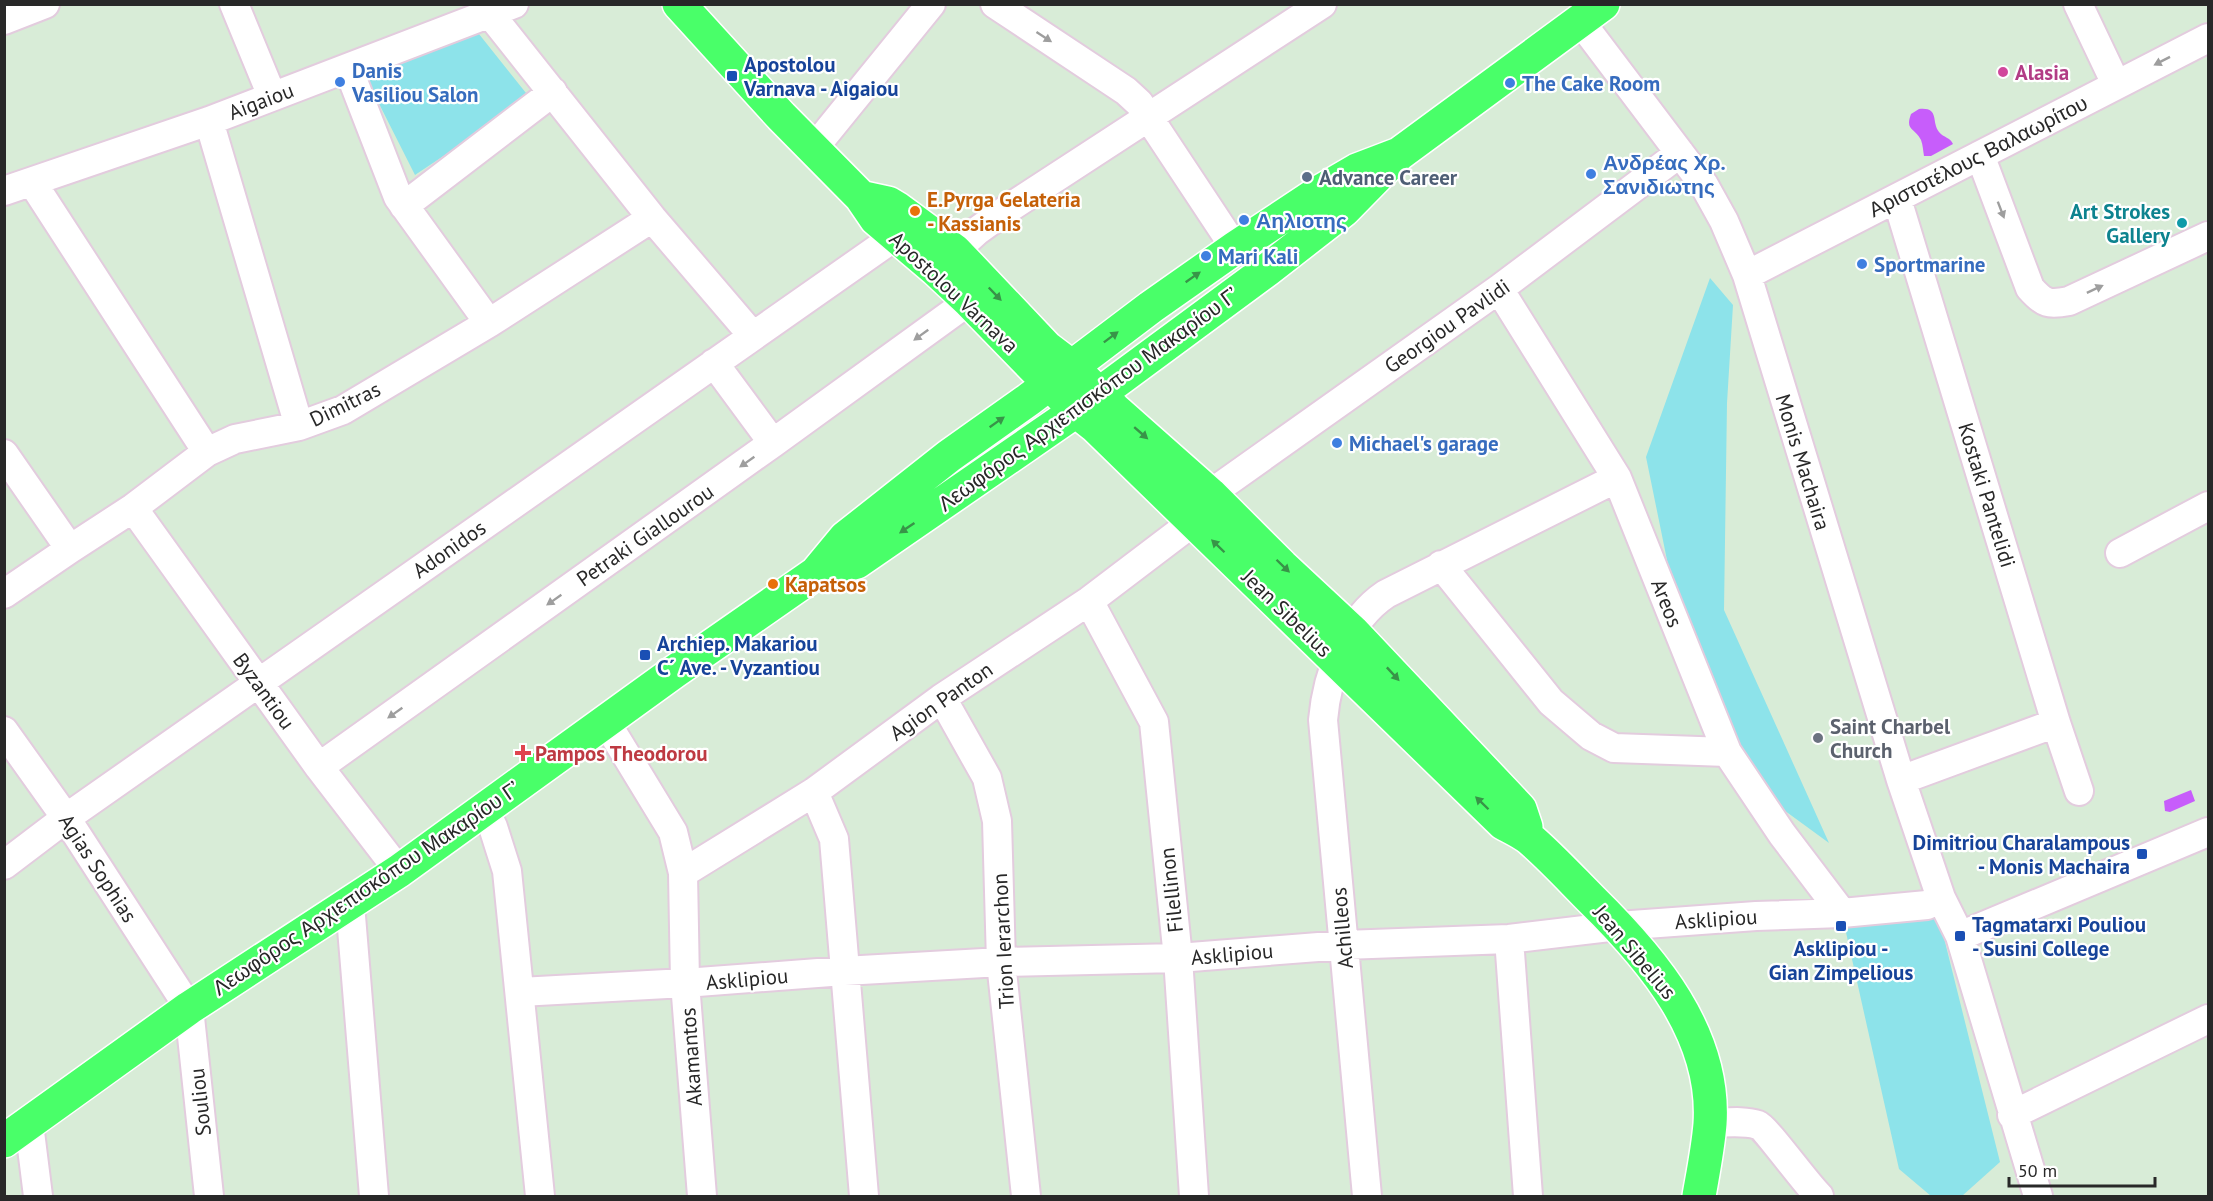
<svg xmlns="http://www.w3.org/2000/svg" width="2213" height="1201" font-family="'PT Sans',sans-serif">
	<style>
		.green { fill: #8de3ea }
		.water { fill: #c75dfb }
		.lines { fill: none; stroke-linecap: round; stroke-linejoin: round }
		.minor-casing { stroke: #e3ccde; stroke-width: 32 }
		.major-casing { stroke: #fff; stroke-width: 36 }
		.minor { stroke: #fff; stroke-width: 28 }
		.major { stroke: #49ff69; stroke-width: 33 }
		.oneway { fill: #9e9e9e }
		.oneway2 { fill: #389448 }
		.hotel-dot { fill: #d1479c; stroke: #fff; stroke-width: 2 }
		.transit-dot { fill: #1a4fb4; stroke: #fff; stroke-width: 2 }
		.shop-dot { fill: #3f7fe0; stroke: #fff; stroke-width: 2 }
		.service-dot { fill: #5c6f8a; stroke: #fff; stroke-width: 2 }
		.food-dot { fill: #e8710a; stroke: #fff; stroke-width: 2 }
		.culture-dot { fill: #0f9aa8; stroke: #fff; stroke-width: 2 }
		.worship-dot { fill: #6b7280; stroke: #fff; stroke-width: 2 }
		.health-dot { fill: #e0444e; stroke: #fff; stroke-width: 2 }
		.labels { text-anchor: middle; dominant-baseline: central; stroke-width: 4.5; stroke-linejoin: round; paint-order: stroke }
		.transit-label { font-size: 21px; font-weight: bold; fill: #164399; stroke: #fff; text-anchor: start }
		.shop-label { font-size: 21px; font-weight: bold; fill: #366cbe; stroke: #fff; text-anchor: start }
		.hotel-label { font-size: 21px; font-weight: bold; fill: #b23c85; stroke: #fff; text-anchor: start }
		.street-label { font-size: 21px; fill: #282828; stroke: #fff }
		.service-label { font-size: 21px; font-weight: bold; fill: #4e5e75; stroke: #fff; text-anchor: start }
		.food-label { font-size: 21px; font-weight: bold; fill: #c56008; stroke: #fff; text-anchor: start }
		.culture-label { font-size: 21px; font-weight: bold; fill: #0d838f; stroke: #fff; text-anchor: end }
		.worship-label { font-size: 21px; font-weight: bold; fill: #5b616d; stroke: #fff; text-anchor: start }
		.health-label { font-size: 21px; font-weight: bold; fill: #be3a42; stroke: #fff; text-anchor: start }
	</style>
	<rect width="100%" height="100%" fill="#d8ecd7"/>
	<path class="green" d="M475,29L530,98L415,175L361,68Z
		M1710,278L1733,305L1727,403L1724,610L1829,843L1744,781L1677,609L1646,457Z
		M1939,918L2000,1162L1962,1196H1931L1899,1169L1843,919Z"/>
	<path class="water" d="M1919,109C1940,107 1931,122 1939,132C1944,138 1950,137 1953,144L1931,156H1924C1923,151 1923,145 1921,140C1914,127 1905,131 1911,114Z
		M2191,790L2195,801L2170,812L2165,811L2164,801Z"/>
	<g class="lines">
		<defs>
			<path id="minor" d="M234,4L272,96
				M995,4L1126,91L1139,103L1235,248
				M2078,4L2116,84
				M491,15L652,218L753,336
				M4,20L45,4
				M1580,21L1704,185L1724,221L1747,275L1901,780L1941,898L1960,936L2038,1196
				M348,68L398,197L489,323
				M209,121L299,426
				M814,148L931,4
				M1980,155L2030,288C2044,304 2049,305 2069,301L2208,236
				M32,182L207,452
				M4,191L209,121L514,4
				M1897,199L2056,723L2079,791
				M404,206L553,92
				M955,251L977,231L1006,210L1322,4
				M1747,275L2208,38
				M1499,289L1617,478L1727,752L1782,834L1842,913
				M714,363L773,443
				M4,454L70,549
				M1210,494L1499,289L1680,153
				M133,508L319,767L399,871
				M2120,553L2208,506
				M1441,565L1551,702L1591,736L1614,748L1727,752
				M4,594L70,549L133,508L207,452L235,439L299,426L343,410L489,323L652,218
				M1089,601L1154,722L1178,958L1194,1196
				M942,698L987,778L997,821L1001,962L1026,1196
				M606,722L673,832L683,873L685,983L702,1196
				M4,731L66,818L189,1008L209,1196
				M319,767L773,443L969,301
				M1901,780L2056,723
				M814,792L834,839L864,1196
				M485,810L493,827L507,871L540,1196
				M4,865L66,818L896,236
				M683,873L814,792L942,698L1089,601L1193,522
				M350,904L374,1196
				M1960,936L2208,832
				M1509,939L1528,1196
				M520,992L685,983L844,971L1001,962L1178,958L1344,945L1509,939L1618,926L1756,916L1842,913L1927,905L1941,898
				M2012,1115L2208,1019
				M1710,1123C1724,1123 1744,1120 1758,1125C1766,1128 1807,1185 1819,1196
				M29,1124L38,1196
				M1367,1196L1323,720C1327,674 1347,620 1386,594L1617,478"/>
			<path id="major" d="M679,4L781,116L861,197L876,219L936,270L969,301L1076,411L1095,426L1503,823C1512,828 1523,833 1530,839C1552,858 1572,880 1592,900C1652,959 1716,1034 1710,1124C1708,1148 1703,1173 1699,1196
				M865,198L888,203L898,209L955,251L1047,348L1072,367L1114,409L1210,494L1282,566L1353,632L1520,809L1526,827
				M816,573L857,562L1076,411L1267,270L1344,210L1399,154L1603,4
				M4,1141L189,1008L399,871L674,672L816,573L845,538L949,456L1028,400L1151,307L1235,248L1321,191L1357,170L1399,154"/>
		</defs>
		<use href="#minor" class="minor-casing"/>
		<use href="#major" class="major-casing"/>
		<use href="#minor" class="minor"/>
		<use href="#major" class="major"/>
	</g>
	<defs><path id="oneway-solid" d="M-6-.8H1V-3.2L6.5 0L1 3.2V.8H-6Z" transform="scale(1.5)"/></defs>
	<g class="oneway">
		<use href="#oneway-solid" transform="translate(1044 37) rotate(33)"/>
		<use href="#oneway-solid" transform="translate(2162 61) rotate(153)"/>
		<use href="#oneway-solid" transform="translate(2001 210) rotate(69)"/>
		<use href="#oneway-solid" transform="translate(2095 289) rotate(-25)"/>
		<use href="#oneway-solid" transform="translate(921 335) rotate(144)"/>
		<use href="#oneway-solid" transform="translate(747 462) rotate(145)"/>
		<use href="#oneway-solid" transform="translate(554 600) rotate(145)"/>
		<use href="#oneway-solid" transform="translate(395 713) rotate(145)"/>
	</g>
	<g class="oneway2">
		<use href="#oneway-solid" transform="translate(1193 277) rotate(-35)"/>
		<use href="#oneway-solid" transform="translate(995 294) rotate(46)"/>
		<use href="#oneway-solid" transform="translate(1111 337) rotate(-37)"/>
		<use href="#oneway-solid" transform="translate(997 422) rotate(-35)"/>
		<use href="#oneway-solid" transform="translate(1141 433) rotate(41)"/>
		<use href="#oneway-solid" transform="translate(907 528) rotate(146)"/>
		<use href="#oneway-solid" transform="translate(1218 546) rotate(-136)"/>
		<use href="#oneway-solid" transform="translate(1283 566) rotate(44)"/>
		<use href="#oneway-solid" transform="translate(1393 674) rotate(47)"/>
		<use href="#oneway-solid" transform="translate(1482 803) rotate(-136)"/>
	</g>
	<circle class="hotel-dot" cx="2003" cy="72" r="6"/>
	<g class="transit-dot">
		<rect x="726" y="70" width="12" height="12" rx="3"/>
		<rect x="639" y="649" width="12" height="12" rx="3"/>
		<rect x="2136" y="848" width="12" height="12" rx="3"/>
		<rect x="1835" y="920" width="12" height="12" rx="3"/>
		<rect x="1954" y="930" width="12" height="12" rx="3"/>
	</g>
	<g class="shop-dot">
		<circle cx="340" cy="82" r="6"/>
		<circle cx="1510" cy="83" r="6"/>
		<circle cx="1591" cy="174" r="6"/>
		<circle cx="1244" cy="220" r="6"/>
		<circle cx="1206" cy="256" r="6"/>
		<circle cx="1862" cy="264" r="6"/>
		<circle cx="1337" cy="443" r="6"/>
	</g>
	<circle class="service-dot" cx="1307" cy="177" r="6"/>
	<g class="food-dot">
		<circle cx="915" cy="211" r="6"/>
		<circle cx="773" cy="584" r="6"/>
	</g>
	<circle class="culture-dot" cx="2182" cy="223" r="6"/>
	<circle class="worship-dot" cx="1818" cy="738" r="6"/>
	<path class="health-dot" d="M520 744h6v6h6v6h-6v6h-6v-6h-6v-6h6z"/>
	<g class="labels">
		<g class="transit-label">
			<text x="744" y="64">Apostolou<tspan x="744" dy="24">Varnava - Aigaiou</tspan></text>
			<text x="657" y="643">Archiep. Makariou<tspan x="657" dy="24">C´ Ave. - Vyzantiou</tspan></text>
			<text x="2130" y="842" text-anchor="end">Dimitriou Charalampous<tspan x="2130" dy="24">- Monis Machaira</tspan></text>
			<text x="1972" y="924">Tagmatarxi Pouliou<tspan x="1972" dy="24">- Susini College</tspan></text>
			<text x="1841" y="948" text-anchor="middle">Asklipiou -<tspan x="1841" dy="24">Gian Zimpelious</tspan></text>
		</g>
		<g class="shop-label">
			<text x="352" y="70">Danis<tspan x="352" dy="24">Vasiliou Salon</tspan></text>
			<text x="1522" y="83">The Cake Room</text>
			<text x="1603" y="162">Ανδρέας Χρ.<tspan x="1603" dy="24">Σανιδιωτης</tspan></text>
			<text x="1256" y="220">Αηλιοτης</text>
			<text x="1218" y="256">Mari Kali</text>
			<text x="1874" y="264">Sportmarine</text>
			<text x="1349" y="443">Michael's garage</text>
		</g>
		<g class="hotel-label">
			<text x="2015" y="72">Alasia</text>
		</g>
		<g class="street-label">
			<text transform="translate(261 101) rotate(-21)">Aigaiou</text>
			<text transform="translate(1978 156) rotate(-27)">Αριστοτέλους Βαλαωρίτου</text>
			<text transform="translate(954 292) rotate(43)">Apostolou Varnava</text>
			<text transform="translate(1447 326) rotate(-35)">Georgiou Pavlidi</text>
			<text transform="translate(1088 399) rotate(-36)">Λεωφόρος Αρχιεπισκόπου Μακαρίου Γ’</text>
			<text transform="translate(345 404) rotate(-26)">Dimitras</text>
			<text transform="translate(1803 462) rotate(73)">Monis Machaira</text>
			<text transform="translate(1987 495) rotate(73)">Kostaki Pantelidi</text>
			<text transform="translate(645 535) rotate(-35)">Petraki Giallourou</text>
			<text transform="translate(449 549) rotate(-35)">Adonidos</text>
			<text transform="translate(1667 603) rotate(68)">Areos</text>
			<text transform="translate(1287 613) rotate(44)">Jean Sibelius</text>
			<text transform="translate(264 691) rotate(54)">Byzantiou</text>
			<text transform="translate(941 701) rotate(-35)">Agion Panton</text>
			<text transform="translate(98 868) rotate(57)">Agias Sophias</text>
			<text transform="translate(366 888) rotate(-34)">Λεωφόρος Αρχιεπισκόπου Μακαρίου Γ’</text>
			<text transform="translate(1171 890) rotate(-96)">Filellinon</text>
			<text transform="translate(1716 919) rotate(-4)">Asklipiou</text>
			<text transform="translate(1342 928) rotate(-95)">Achilleos</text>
			<text transform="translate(1003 941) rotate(-93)">Trion Ierarchon</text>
			<text transform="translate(1635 952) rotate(50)">Jean Sibelius</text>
			<text transform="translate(1232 954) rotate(-5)">Asklipiou</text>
			<text transform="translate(747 979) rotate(-5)">Asklipiou</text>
			<text transform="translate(691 1057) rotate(-94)">Akamantos</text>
			<text transform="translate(200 1102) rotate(-96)">Souliou</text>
		</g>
		<g class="service-label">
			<text x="1319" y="177">Advance Career</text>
		</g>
		<g class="food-label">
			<text x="927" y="199">E.Pyrga Gelateria<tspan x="927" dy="24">- Kassianis</tspan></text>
			<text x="785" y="584">Kapatsos</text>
		</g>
		<g class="culture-label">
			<text x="2170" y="211">Art Strokes<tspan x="2170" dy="24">Gallery</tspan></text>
		</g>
		<g class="worship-label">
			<text x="1830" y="726">Saint Charbel<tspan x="1830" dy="24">Church</tspan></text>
		</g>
		<g class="health-label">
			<text x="535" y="753">Pampos Theodorou</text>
		</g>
	</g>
	<rect width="2213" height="1201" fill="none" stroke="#282828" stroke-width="12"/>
	<path d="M2009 1177v9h146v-9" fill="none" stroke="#282828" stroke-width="3"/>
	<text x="2018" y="1177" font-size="18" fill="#282828" stroke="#ffffff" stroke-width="4.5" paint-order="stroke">50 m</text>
</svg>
